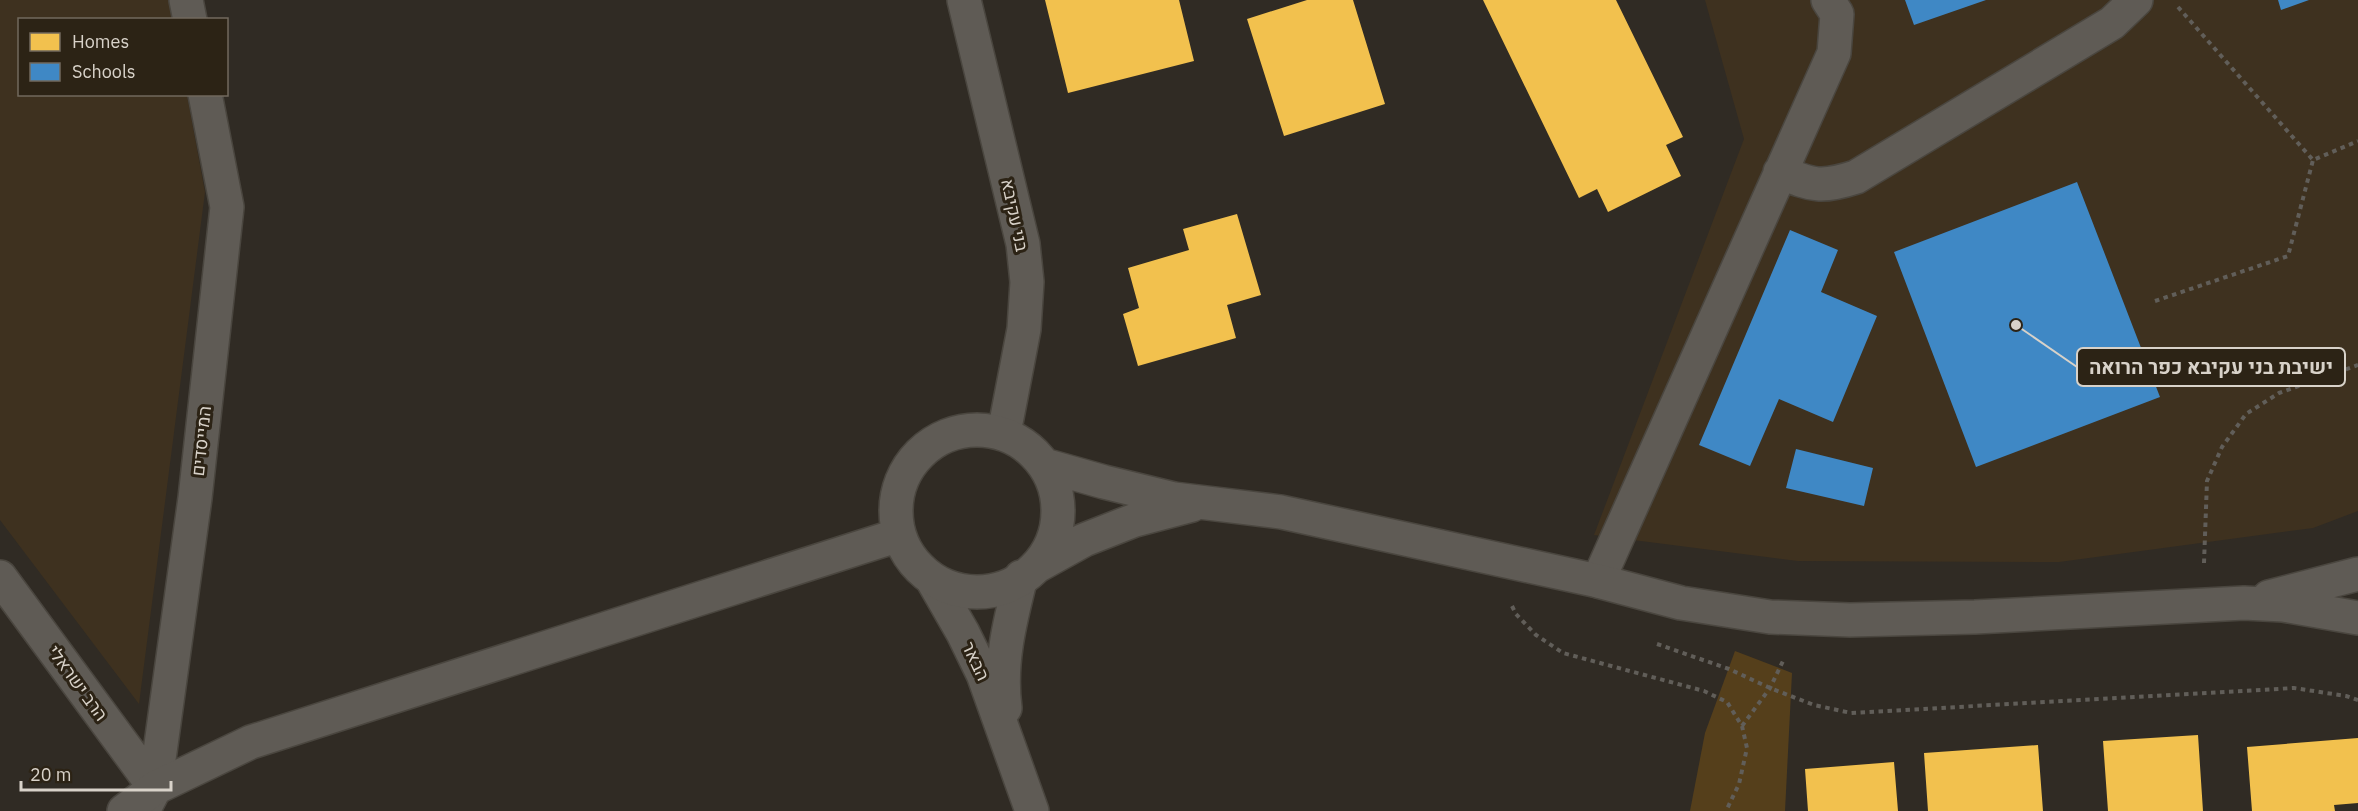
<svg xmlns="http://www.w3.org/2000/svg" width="2358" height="811" font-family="'IBM Plex Sans',Heebo,sans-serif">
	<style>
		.built { fill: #3e311f }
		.green { fill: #553f1b }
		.homes { fill: #f2c14e }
		.schools { fill: #3f88c5 }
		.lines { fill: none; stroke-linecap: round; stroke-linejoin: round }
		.street-casing { stroke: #4a463f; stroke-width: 36 }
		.secondary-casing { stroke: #4a463f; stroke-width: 36 }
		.path { stroke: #615e59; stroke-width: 4; stroke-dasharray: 4.5 4.5; stroke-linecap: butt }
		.street { stroke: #5f5b55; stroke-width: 33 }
		.secondary { stroke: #5f5b55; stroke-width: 33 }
		.labels { text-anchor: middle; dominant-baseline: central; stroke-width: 6; stroke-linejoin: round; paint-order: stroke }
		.street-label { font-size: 18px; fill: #d8d2c9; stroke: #2c2315 }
		.leader { fill: none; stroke: #d8d2c9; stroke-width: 2 }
		.callout-dot { fill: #d8d2c9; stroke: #2c2315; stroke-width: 2 }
		.callout { fill: #2c2315; stroke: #d8d2c9; stroke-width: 2 }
		.callout-label { font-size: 20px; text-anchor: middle; font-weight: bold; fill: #d8d2c9 }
	</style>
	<rect width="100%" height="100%" fill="#302b24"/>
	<path class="built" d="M0,0H170L174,19L20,20V94L187,95L205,192L139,704L0,520Z
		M1705,0H2358V511L2313,528L2059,562L1798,561L1594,535L1744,139Z"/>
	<path class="green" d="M1735,651L1792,673L1785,811H1690L1705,733Z"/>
	<path class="homes" d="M1045,0H1179L1194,61L1068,93Z
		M1307,0H1353L1385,104L1284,136L1247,19Z
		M1483,0H1616L1683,137L1666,145L1681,176L1608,212L1597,189L1579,198Z
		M1237,214L1261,295L1227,305L1236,338L1138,366L1123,314L1139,308L1128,268L1189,250L1183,229Z
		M2198,735L2203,811H2108L2103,741Z
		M2358,738V803L2334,805L2335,811H2252L2247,747Z
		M2038,745L2043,811H1928L1924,753Z
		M1894,762L1898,811H1808L1805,769Z"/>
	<path class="schools" d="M1905,0H1986L1914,25Z
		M2278,0H2309L2281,10Z
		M2077,182L2160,397L1976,467L1894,252Z
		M1790,230L1838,250L1821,292L1877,316L1833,422L1779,399L1750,466L1699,445Z
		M1796,449L1873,468L1864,506L1786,488Z"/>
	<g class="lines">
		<defs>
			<path id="street" d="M186,0L190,20
				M964,0L1023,244L1027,282L1024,329L1004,433
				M1780,172C1813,186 1822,188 1856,177L2112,23L2136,0
				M0,577L155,788
				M932,579L963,633L983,674L1032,811
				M1598,581L1834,53L1837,14L1828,0
				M1005,708C999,663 1010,621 1021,577
				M144,809L155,788L195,498L227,207L205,94"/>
			<path id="secondary" d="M896 511a81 81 0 1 1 162 0a81 81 0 1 1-162 0Z
				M1044,465L1104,482L1174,499L1281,512L1598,581L1681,603L1770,617L1850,620L1975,617L2244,603L2283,605L2358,618
				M1037,566L1084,540L1135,520L1192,505
				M2269,597L2358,574
				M124,811L155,788L251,742L899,535"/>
		</defs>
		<use href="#street" class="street-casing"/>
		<use href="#secondary" class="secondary-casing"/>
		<path class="path" d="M2178,7L2313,160L2358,141
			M2155,301L2288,256L2313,160
			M2204,563L2207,481L2222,447L2246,414L2279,393L2358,365
			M1512,606L1516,614L1536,635L1563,653L1704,691L1727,702L1742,726L1747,748L1739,784L1726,811
			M1657,644L1729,669L1770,688L1814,705L1851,713L2294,688L2346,696L2358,700
			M1742,726L1770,688L1783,661"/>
		<use href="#street" class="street"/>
		<use href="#secondary" class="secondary"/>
	</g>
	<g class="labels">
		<g class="street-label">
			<text transform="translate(1015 215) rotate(78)">בני עקיבא</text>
			<text transform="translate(201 441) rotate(-84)">המייסדים</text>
			<text transform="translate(976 661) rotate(65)">הבאר</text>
			<text transform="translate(78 683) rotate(54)">הרב ישראלי</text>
		</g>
	</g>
	<path class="leader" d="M2016 325L2077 367"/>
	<circle class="callout-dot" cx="2016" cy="325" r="6"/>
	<rect class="callout" x="2077" y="348" width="268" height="38" rx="6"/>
	<g class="callout-label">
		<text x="2211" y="374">ישיבת בני עקיבא כפר הרואה</text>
	</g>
	<rect x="18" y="18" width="210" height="78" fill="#2c2315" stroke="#71695d" stroke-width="1.5"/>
	<rect x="30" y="33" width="30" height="18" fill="#f2c14e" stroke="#71695d" stroke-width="1.5"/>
	<text x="72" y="48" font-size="18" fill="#d8d2c9">Homes</text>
	<rect x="30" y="63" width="30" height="18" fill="#3f88c5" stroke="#71695d" stroke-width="1.5"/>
	<text x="72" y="78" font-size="18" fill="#d8d2c9">Schools</text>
	<path d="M21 781v9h150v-9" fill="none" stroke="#d8d2c9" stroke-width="3"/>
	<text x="30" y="781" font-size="18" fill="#d8d2c9" stroke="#2c2315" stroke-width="4.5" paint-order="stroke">20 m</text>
</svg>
